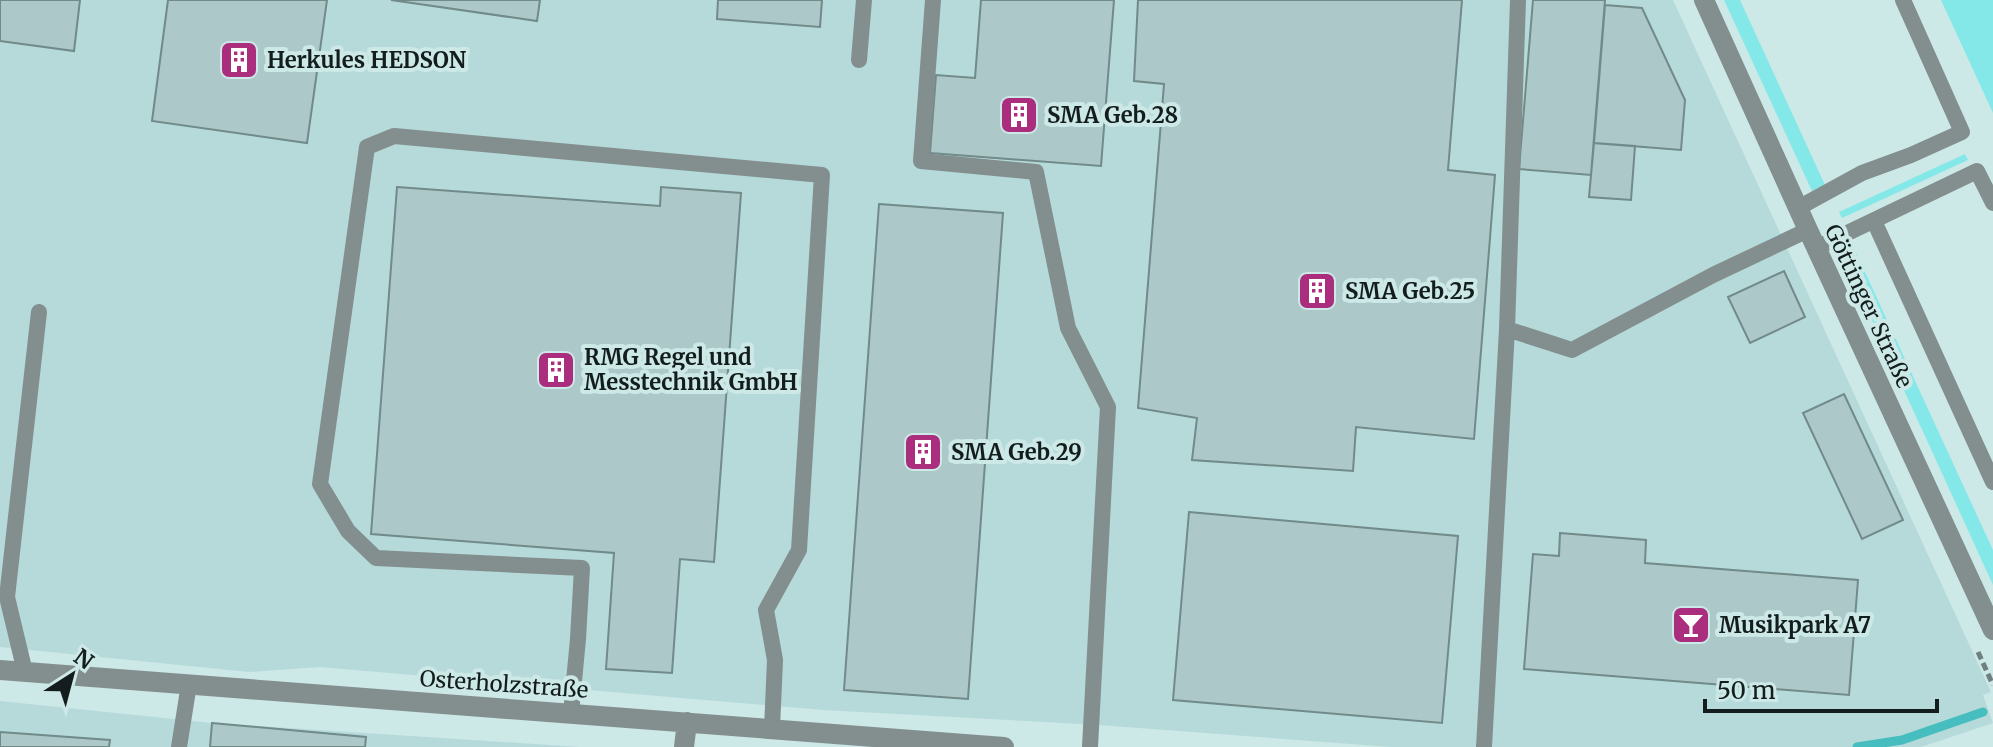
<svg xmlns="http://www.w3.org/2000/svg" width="1993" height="747" font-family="Merriweather,serif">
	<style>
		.built { fill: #b6dada }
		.green { fill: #85e8e8 }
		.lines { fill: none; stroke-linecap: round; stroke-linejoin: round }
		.stream { stroke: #46bdbe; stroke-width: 9 }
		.building { fill: #adc8c8; stroke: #718a8a; stroke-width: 2 }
		.path { stroke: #6e8180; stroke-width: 5; stroke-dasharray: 8 4; stroke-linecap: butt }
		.service { stroke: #838e8e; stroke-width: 16 }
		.minor { stroke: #838e8e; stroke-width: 20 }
		.labels { text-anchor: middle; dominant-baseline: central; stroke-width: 8; stroke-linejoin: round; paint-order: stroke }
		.poi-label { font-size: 22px; font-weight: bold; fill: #131d1d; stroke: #cce8e7; text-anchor: start }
		.street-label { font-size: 22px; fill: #131d1d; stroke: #cce8e7 }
	</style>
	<rect width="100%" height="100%" fill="#cce8e7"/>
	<path class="built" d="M0,0H1673L1991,692L1983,695L1993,723L1921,747H1391L1099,725L823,710L319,667L249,672L0,647Z
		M0,701L212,723L580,747H0Z"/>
	<path class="green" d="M1724,0H1740L1825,185L1812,191Z
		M1941,0H1993V113Z
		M1965,154L1968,160L1842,218L1839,212Z
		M1852,244L1993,550V585L1840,250Z"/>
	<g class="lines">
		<path class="stream" d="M1857,747L1902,740L1983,712"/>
	</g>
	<path class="building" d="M0,0H80L74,51L0,41Z
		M168,0H327L307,143L152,121Z
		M391,0H540L537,21Z
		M718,0H822L820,27L717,19Z
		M981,0H1114L1101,166L930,153L936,75L975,78Z
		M1138,0H1462L1448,170L1495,175L1474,439L1356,427L1353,471L1192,460L1197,418L1138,408L1164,84L1134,81Z
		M1533,0H1605L1591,175L1519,169Z
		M1605,5L1642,8L1685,100L1681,150L1594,143Z
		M1594,143L1635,146L1631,200L1589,197Z
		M397,187L660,206L661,187L741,193L714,562L680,559L672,673L606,669L614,553L371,534Z
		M879,204L1003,213L968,699L844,690Z
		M1784,271L1805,317L1750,343L1728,297Z
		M1844,394L1903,520L1862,539L1803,413Z
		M1189,512L1458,536L1442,723L1173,700Z
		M1560,533L1646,540L1645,563L1858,580L1849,695L1524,669L1533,554L1559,556Z
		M212,723L366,737L365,747H210Z
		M0,732L110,740L109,747H0Z"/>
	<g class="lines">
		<path class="path" d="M1978,652L1993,685"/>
		<path class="service" d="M933,0L921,161L1036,172L1068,328L1108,407L1090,747
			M1518,0L1507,329L1572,350L1713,275L1808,230
			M859,60L864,0
			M1798,208L1862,173L1911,155L1962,132L1903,0
			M1874,221L1993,482
			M1816,248L1977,171L1993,203
			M25,672L7,597L39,312
			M571,713L578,639L582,568L376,558L348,531L320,484L367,147L394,136L822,175L799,550L766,610L775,660L772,728
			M179,747L189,684
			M1484,747L1507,329"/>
		<path class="minor" d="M1704,0L1808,230L1993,630
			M0,670L1004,747
			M684,747L687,722"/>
	</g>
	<defs>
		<symbol id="building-square" viewBox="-11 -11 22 22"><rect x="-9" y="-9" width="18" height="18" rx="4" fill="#ab2e7e" stroke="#cce8e7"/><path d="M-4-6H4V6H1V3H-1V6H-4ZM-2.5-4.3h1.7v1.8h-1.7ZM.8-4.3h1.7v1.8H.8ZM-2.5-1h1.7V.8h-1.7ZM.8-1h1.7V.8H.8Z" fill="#fff"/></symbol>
		<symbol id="bar-square" viewBox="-11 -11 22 22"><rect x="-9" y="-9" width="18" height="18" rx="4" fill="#ab2e7e" stroke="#cce8e7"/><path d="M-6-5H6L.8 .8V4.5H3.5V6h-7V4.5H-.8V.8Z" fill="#fff"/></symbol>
	</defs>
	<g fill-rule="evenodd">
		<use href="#building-square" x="217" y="38" width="44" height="44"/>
		<use href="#building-square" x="997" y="93" width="44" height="44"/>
		<use href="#building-square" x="1295" y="269" width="44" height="44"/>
		<use href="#building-square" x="534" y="348" width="44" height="44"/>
		<use href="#building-square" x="901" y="430" width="44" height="44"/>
		<use href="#bar-square" x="1669" y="603" width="44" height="44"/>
	</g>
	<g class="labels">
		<g class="poi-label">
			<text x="267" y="60">Herkules HEDSON</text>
			<text x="1047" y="115">SMA Geb.28</text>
			<text x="1345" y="291">SMA Geb.25</text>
			<text x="584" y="357">RMG Regel und<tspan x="584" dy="25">Messtechnik GmbH</tspan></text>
			<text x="951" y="452">SMA Geb.29</text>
			<text x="1719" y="625">Musikpark A7</text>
		</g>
		<g class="street-label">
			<text transform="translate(1869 306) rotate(65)">Göttinger Straße</text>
			<text transform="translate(504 684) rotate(4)">Osterholzstraße</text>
		</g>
	</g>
	<g transform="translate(72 675) rotate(36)" stroke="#cce8e7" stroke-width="6" paint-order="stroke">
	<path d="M0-6L14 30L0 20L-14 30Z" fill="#131d1d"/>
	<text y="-12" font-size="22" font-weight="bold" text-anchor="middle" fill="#131d1d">N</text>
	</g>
	<path d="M1705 699v12h232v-12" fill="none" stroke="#131d1d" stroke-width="4"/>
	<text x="1717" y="699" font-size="24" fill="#131d1d" stroke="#cce8e7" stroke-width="6" paint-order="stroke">50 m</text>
</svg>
